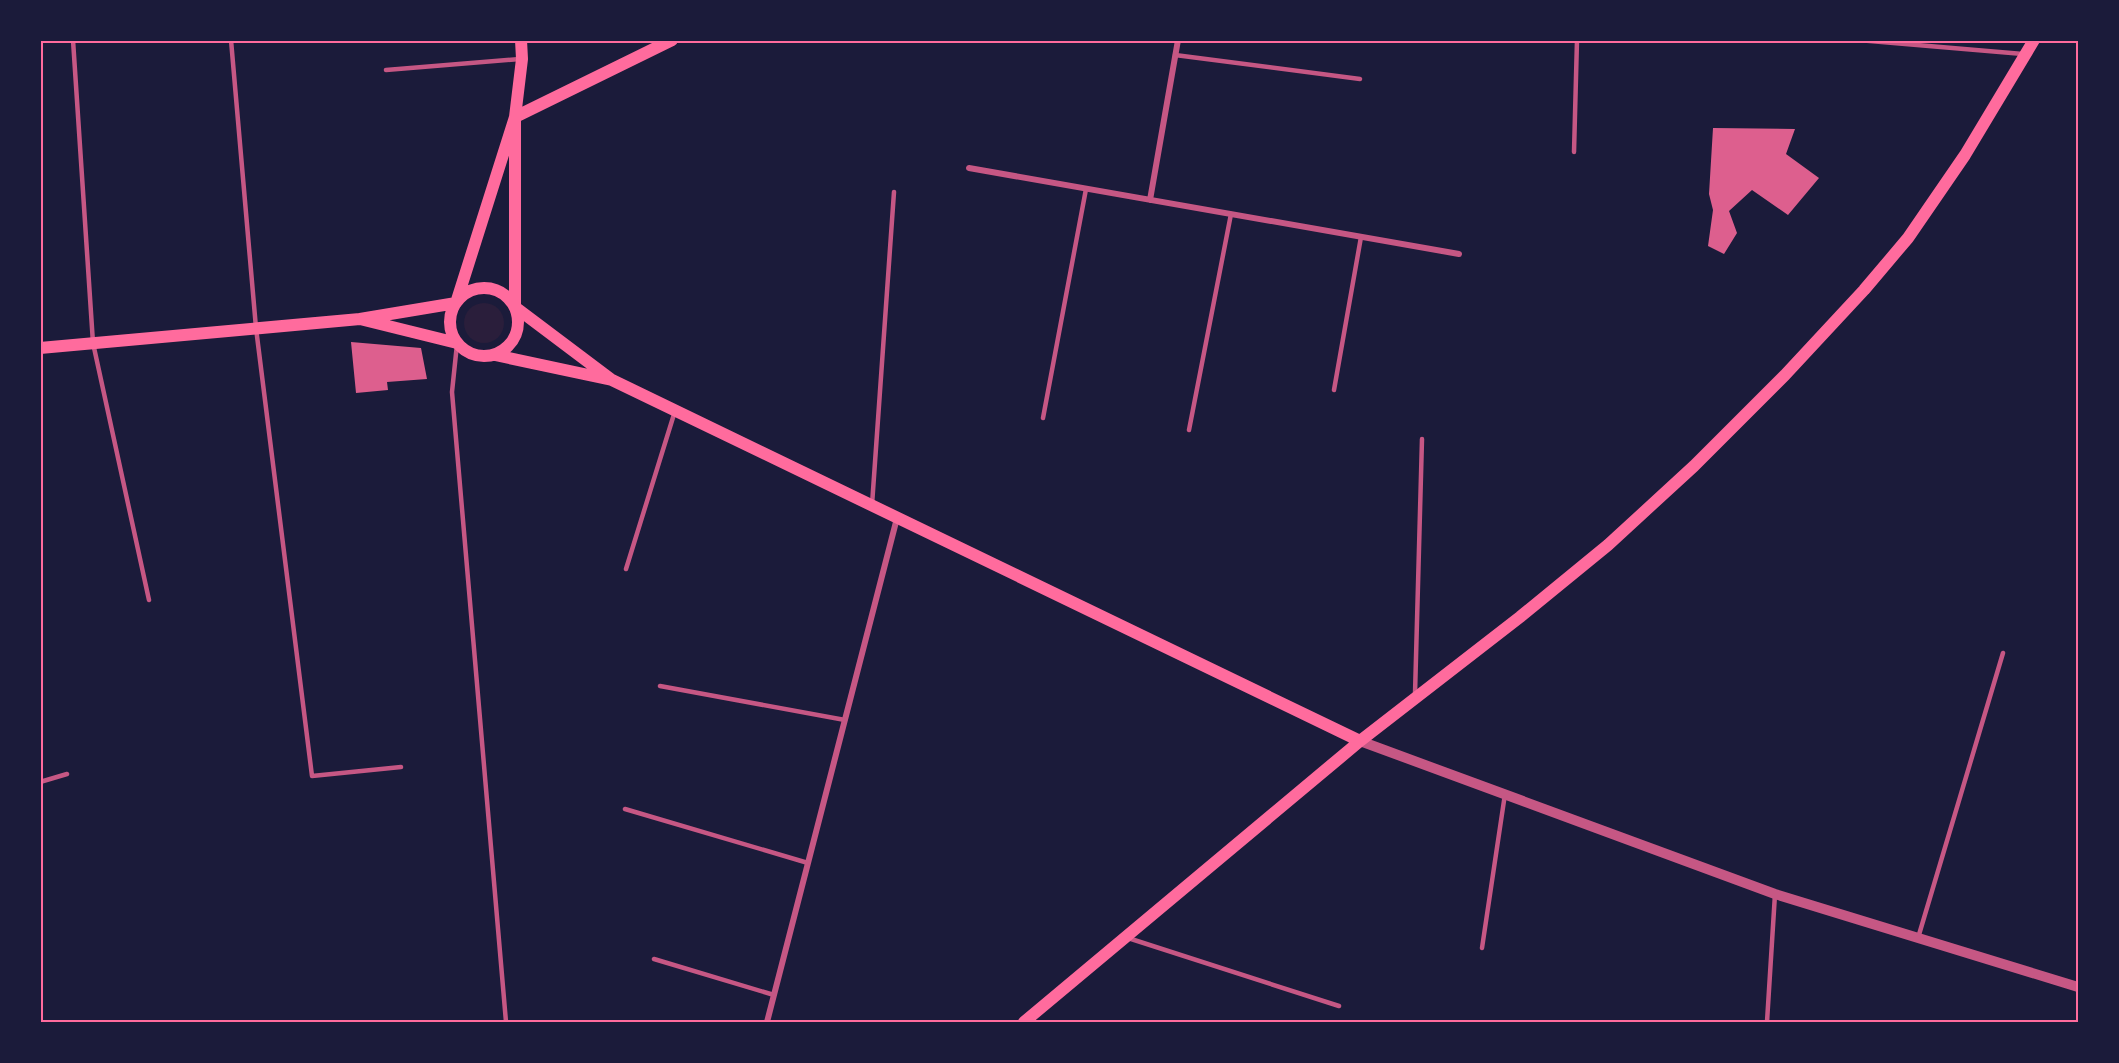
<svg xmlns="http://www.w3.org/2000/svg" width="2119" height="1063" font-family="'DM Sans',sans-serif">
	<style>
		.green { fill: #2a1e3b }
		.building { fill: #dd5f8e }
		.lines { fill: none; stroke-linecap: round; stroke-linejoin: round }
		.service { stroke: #c65784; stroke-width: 4.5 }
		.minor { stroke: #c65784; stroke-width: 6 }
		.tertiary { stroke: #c65784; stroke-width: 10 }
		.secondary { stroke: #ff6b9d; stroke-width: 12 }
		.neatline { fill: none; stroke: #ff6b9d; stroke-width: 2 }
	</style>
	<rect width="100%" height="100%" fill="#1b1b3a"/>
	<path class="green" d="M464 323a20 20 0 1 1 40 0a20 20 0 1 1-40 0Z"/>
	<path class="building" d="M1713,128L1795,129L1786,154L1819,178L1788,215L1752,190L1729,211L1737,233L1724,254L1708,246L1713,210L1709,194Z
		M351,342L421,348L427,379L387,382L388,390L356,393Z"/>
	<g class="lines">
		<path class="service" d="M73,40L93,343L149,600
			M231,40L256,328L312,776L401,767
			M1858,40L2023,54
			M1175,55L1360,79
			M386,70L520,59
			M1574,152L1577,40
			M457,344L452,392L506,1022
			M1334,390L1361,237
			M1043,418L1086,189
			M1189,430L1231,214
			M872,505L894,192
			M626,569L675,411
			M660,686L845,720
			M1415,694L1422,439
			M40,782L67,774
			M625,809L808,863
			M1128,938L1339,1006
			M1918,938L2003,653
			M1482,948L1505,794
			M654,959L774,995
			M1767,1022L1775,894"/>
		<path class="minor" d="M969,168L1459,254
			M1150,200L1178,40
			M767,1022L897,518"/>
		<path class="tertiary" d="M1360,741L1775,894L2078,987"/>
		<path class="secondary" d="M515,117L672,40
			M515,117L522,59L521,40
			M450 322a34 34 0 1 1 68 0a34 34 0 1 1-68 0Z
			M457,343L360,319L456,303L515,117V307L612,380L495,355
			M40,348L360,319
			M612,380L1360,741
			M1024,1022L1360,741L1520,617L1608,545L1694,466L1785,375L1864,290L1908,238L1965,155L2034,40"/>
	</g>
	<rect width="2119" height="1063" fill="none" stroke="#1b1b3a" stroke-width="84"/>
	<rect x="42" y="42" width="2035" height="979" class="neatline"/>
</svg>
